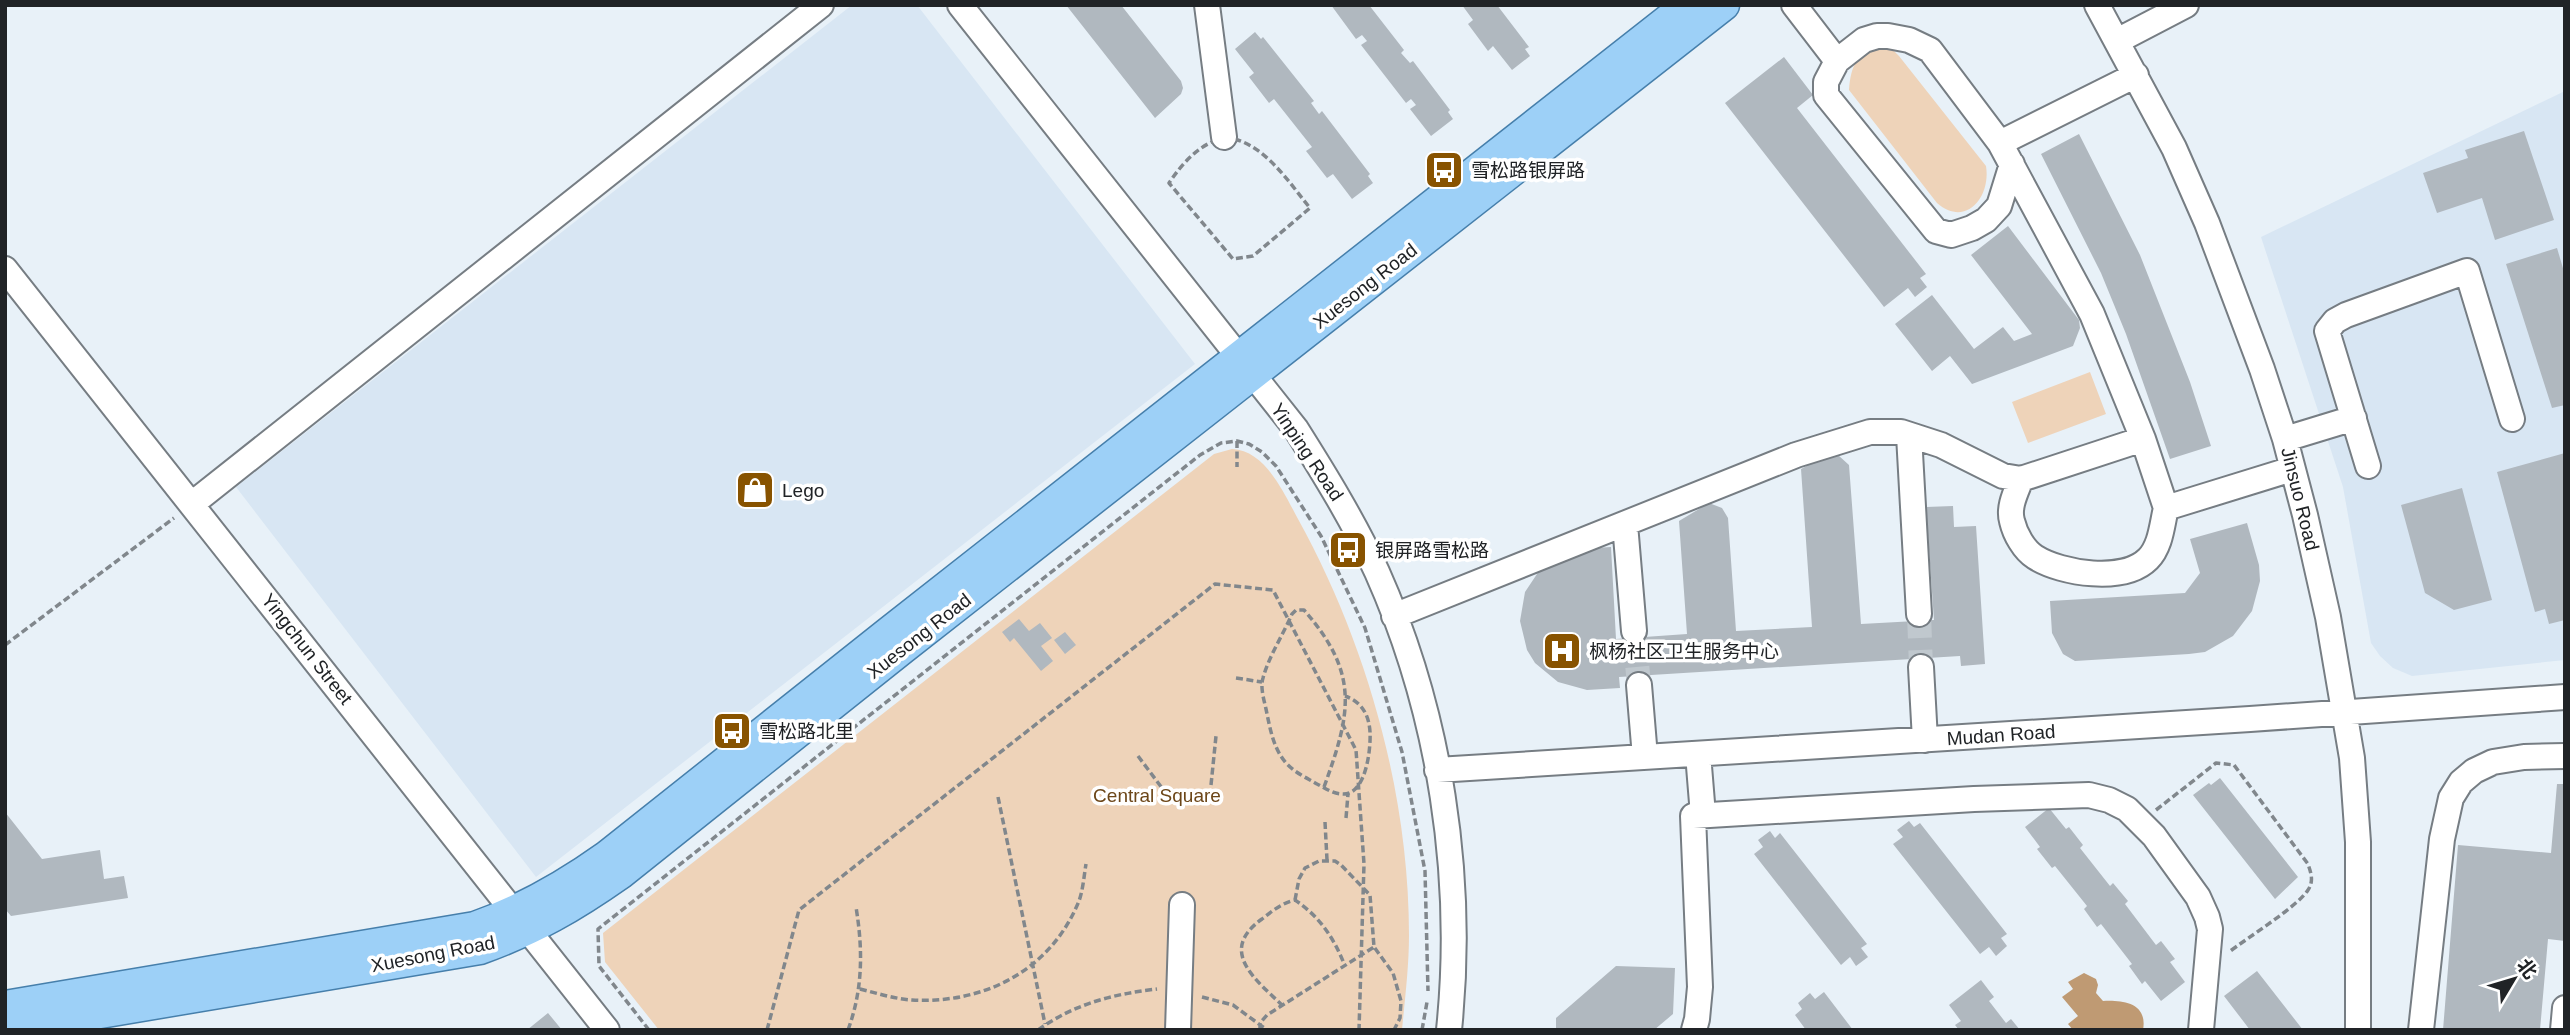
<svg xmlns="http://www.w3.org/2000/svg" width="2570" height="1035" font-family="Helvetica,'Noto Sans SC',sans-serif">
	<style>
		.built { fill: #d8e6f3 }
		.green { fill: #eed3b9 }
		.water { fill: #bf9a73 }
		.building { fill: #b0b8bf }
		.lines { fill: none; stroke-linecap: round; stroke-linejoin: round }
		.minor-tunnel { stroke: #c0c8ce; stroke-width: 24; stroke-dasharray: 24 12; stroke-linecap: butt }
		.minor-casing { stroke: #767d83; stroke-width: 28 }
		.major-casing { stroke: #467fab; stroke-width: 33 }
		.path { stroke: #81878c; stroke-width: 3.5; stroke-dasharray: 7 3.5; stroke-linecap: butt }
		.minor { stroke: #fff; stroke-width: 24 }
		.major { stroke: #9dd0f7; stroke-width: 30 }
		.labels { text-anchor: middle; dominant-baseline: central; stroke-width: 7; stroke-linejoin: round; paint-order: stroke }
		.poi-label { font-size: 19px; fill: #202326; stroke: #fff; text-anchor: start }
		.street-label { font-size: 19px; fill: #202326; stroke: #fff }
		.park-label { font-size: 19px; fill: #6c4618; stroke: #fff }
	</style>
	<rect width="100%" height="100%" fill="#e8f1f8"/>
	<path class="built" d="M852,5H917L1195,364L536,877L236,487Z
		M2565,91V660L2412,676L2393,668L2380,656L2371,643L2343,487L2261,237Z"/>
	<path class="green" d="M1884,49L1894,51L1899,56L1986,166C1991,197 1966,228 1937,203L1849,90C1851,66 1856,51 1884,49Z
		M2090,372L2106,414L2028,443L2012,402Z
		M1232,449C1265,450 1284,493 1298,519C1366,642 1409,792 1409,935C1409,966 1405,998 1402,1030H659L605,962L603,933L1214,454Z"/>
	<path class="water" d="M2084,973L2096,979L2098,985L2096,993L2103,1001C2123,1000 2148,1003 2143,1030H2073L2068,1024L2078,1016L2062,997L2073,989L2068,982Z"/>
	<path class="building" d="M1066,5H1121L1181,81L1183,88L1181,94L1155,118Z
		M1331,5H1369L1404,50L1401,53L1410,63L1413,61L1450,110L1448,112L1453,119L1431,136L1410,109L1416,105L1411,99L1406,103L1361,45L1367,41L1362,35L1356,39Z
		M1462,5H1497L1529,47L1525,49L1530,56L1512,70L1493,46L1488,51L1468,24L1473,20Z
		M1255,32L1261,39L1263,37L1314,101L1311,103L1319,114L1322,111L1370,174L1368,176L1373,183L1352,199L1333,174L1327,178L1306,151L1312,147L1274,99L1269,103L1249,77L1254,73L1235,49Z
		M1784,57L1813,95L1797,108L1926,274L1920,278L1927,287L1915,297L1908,288L1884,307L1725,103Z
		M2524,131L2554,220L2495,240L2482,198L2437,213L2423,173L2468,158L2465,150Z
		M2079,134L2140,255L2190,382L2211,446L2170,459L2126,334L2101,273L2041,154Z
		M2008,226L2079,320L2080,328L2073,346L1972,384L1950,356L1932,371L1895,324L1932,295L1974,349L2003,327L2014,341L2032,334L1971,255Z
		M2557,248L2565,275V405L2552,408L2506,264Z
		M2565,453V620L2549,624L2545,609L2535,612L2497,472Z
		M1829,454L1838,455L1849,465L1861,624L1934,620L1926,507L1953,506L1954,527L1976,526L1985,664L1961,666L1960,656L1619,677L1620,688L1587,690L1558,682L1535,663L1527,650L1520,621L1525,592L1541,568L1579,549L1611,547L1616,639L1687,634L1679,521L1709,503L1722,508L1728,518L1736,631L1812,627L1801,469Z
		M2462,488L2492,600L2454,610L2425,593L2401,505Z
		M2247,523L2259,565L2260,581L2252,611L2233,636L2205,652L2189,654L2075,661L2063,654L2052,633L2050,601L2185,593L2200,573L2190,539Z
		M1019,619L1029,631L1040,623L1052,638L1041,646L1053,661L1041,671L1014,638L1010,642L1002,632Z
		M1065,632L1076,645L1065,654L1054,640Z
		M2220,778L2298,877L2275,899L2193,795L2209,783L2211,785Z
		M2557,784H2565V941L2548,939L2540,1030H2443L2458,845L2551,853Z
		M2049,808L2066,829L2069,827L2083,845L2080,848L2110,886L2113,883L2128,901L2125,904L2156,945L2161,941L2175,959L2170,962L2185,982L2161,1001L2145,981L2142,984L2129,966L2132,964L2101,924L2097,927L2084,909L2087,906L2055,866L2052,868L2037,849L2040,847L2025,827Z
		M5,812L42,859L100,850L104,879L124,876L128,898L11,916L5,909Z
		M1909,821L1914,827L1920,823L2007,934L2001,938L2007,946L1996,956L1989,947L1980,954L1893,844L1903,837L1897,830Z
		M1770,831L1775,838L1780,833L1867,944L1861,948L1868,957L1856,966L1850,957L1841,965L1754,854L1763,847L1758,840Z
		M1616,966L1675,968L1673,1014L1654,1030H1556V1018Z
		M2257,971L2303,1030H2250L2224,996Z
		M1981,980L1994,997L1989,1001L2006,1023L2011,1019L2020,1030H1959L1955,1025L1961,1021L1949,1005Z
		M1824,992L1853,1030H1806L1795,1015L1802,1009L1798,1003L1810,993L1815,999Z
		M548,1013L562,1030H527Z"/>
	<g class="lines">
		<path class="minor-tunnel" d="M1919,614L1921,667
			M1634,631L1639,685"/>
		<defs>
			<path id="minor" d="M960,5L1296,429C1325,475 1354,522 1377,572C1440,713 1465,876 1449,1030
				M1207,5L1224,137
				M1794,5L1837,61
				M2097,5L2174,148L2207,223L2262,369L2285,439L2305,515L2328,617L2352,758L2358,842V1030
				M2117,41L2186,5
				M2000,143L2136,75
				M2012,164L1999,206L1986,220L1972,228L1951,235L1936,231L1826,95V82L1837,61L1864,40L1877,36H1888L1909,40L1930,50L2000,143L2092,314L2143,439L2166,508L2292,469
				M5,269L607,1030
				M1909,435L1919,614
				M2285,439L2354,418
				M2368,466L2327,331L2335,321L2346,315L2467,271L2512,419
				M2021,479C2016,492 2008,507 2012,521C2015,534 2024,550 2035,557C2062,574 2124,583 2148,559C2161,546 2162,524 2166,508
				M192,504L821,5
				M1625,524L1634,631
				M1394,616L1796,455L1870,432H1901L1941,445L2003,476L2021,479L2143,439
				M1921,667L1925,740
				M1639,685L1645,757
				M1698,754L1703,815
				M1437,770L2250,719L2565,697
				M1178,1030L1182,905
				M1694,1030L1697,1019L1700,987L1693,816L1974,799L2089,795L2109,800L2127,809L2154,836L2198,897L2207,917L2210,929L2201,1030
				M2421,1030L2442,839L2451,798L2461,782L2474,771L2493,762L2524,757L2565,756
				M2563,1030L2565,1008"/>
			<path id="major" d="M5,1006L475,927C523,910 565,886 607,856L889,632L1687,5
				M5,1029L480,949C535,929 573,907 620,874L902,649L1724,5"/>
		</defs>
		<use href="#minor" class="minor-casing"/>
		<use href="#major" class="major-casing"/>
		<path class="path" d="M1224,137C1263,141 1287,180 1310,208L1253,256L1233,259L1169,183C1184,161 1199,145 1224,137Z
			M1237,441V467
			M5,645L174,518
			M1236,678L1262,682
			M1138,756L1165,792
			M1211,785L1216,736
			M1324,787C1351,713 1360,674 1304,610H1296L1292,614C1283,635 1269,656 1263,678C1260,687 1264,700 1266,709C1270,728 1273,748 1286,763C1295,773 1307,778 1317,784C1325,788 1333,794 1342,794C1366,796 1371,749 1370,732C1369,715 1362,702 1345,696
			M998,797L1045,1024
			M2156,810L2216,763L2234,765L2308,864C2311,873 2314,881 2308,890C2297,907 2247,938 2229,952
			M1346,818L1348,794
			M1325,822L1327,860
			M1295,900L1299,879L1305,868L1319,861H1335L1341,865L1370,895L1374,947L1393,973L1401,1001L1400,1018L1394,1030
			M860,989C876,993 895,999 912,1000C985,1004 1051,970 1079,901C1083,890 1084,876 1086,864
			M1202,997L1233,1005L1267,1030
			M1283,1006C1256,980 1217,951 1262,919C1272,911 1282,903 1295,900C1320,917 1334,938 1345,966
			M649,1030L599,966L598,929L1200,455L1221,443L1237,441L1249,444L1262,452L1276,466L1321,536L1365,628L1402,752L1425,871L1428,991
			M767,1030L799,910L1215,584L1273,590L1356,750L1364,864L1359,1030
			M848,1030C863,989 863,950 856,907
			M1038,1030C1074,1004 1113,994 1157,989
			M1260,1030V1023L1267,1015L1374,947
			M1422,1030L1427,1002"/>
		<use href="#minor" class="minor"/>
		<use href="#major" class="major"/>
	</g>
	<defs>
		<symbol id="bus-square" viewBox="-11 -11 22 22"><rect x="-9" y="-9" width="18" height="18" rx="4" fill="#885300" stroke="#fff"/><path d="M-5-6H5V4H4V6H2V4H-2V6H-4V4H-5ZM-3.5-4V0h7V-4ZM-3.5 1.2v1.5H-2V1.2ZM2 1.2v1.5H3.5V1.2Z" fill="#fff"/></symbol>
		<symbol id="shop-square" viewBox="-11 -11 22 22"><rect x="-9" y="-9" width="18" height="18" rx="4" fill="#885300" stroke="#fff"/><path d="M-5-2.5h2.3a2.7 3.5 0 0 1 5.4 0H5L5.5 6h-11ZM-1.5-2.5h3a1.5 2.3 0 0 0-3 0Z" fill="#fff"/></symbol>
		<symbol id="hospital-square" viewBox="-11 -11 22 22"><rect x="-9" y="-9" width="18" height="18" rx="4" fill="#885300" stroke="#fff"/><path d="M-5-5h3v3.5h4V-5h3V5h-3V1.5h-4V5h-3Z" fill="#fff"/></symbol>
	</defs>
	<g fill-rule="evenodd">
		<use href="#bus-square" x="1422" y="148" width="44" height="44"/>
		<use href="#shop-square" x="733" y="468" width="44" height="44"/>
		<use href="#bus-square" x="1326" y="528" width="44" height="44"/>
		<use href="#hospital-square" x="1540" y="629" width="44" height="44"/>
		<use href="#bus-square" x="710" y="709" width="44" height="44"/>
	</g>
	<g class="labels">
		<g class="poi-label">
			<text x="1471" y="170">雪松路银屏路</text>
			<text x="782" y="490">Lego</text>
			<text x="1375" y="550">银屏路雪松路</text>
			<text x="1589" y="651">枫杨社区卫生服务中心</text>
			<text x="759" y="731">雪松路北里</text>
		</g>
		<g class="street-label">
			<text transform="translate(1365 286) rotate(-38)">Xuesong Road</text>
			<text transform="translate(1307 452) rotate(56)">Yinping Road</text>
			<text transform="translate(2300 499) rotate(76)">Jinsuo Road</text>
			<text transform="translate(919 636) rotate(-38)">Xuesong Road</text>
			<text transform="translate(307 649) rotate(52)">Yingchun Street</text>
			<text transform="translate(2001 735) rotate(-4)">Mudan Road</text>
			<text transform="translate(433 954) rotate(-11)">Xuesong Road</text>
		</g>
		<g class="park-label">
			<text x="1157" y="795">Central Square</text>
		</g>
	</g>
	<rect width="2570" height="1035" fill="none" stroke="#202326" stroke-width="14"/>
	<g transform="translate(2514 979) rotate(52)" stroke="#ffffff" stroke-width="5" paint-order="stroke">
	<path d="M0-5L12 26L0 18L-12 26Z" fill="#202326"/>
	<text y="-10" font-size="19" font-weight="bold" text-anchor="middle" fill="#202326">北</text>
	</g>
</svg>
